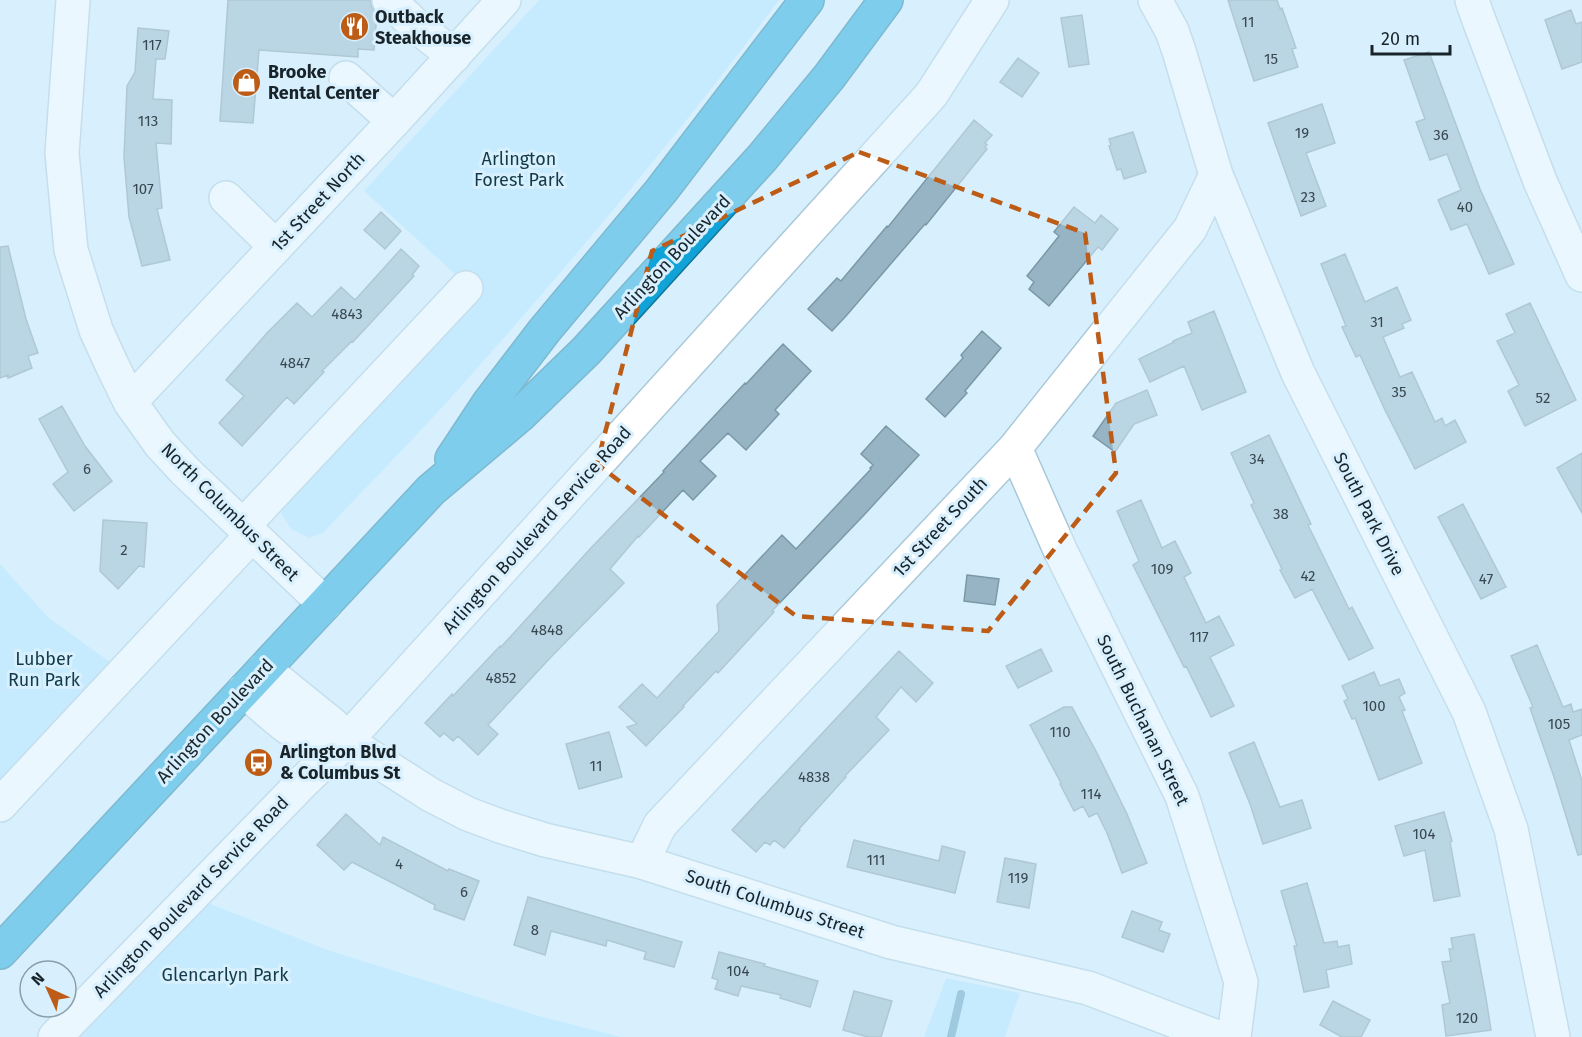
<svg xmlns="http://www.w3.org/2000/svg" width="1582" height="1037" font-family="'Fira Sans',sans-serif">
	<style>
		.green { fill: #b2e4fe }
		.lines { fill: none; stroke-linecap: round; stroke-linejoin: round }
		.stream { stroke: #599ab9; stroke-width: 8 }
		.building { fill: #96b4c3; stroke: #7b98a7; stroke-width: 1.5 }
		.minor-casing { stroke: #aac8d8; stroke-width: 36 }
		.highway-casing { stroke: #13779a; stroke-width: 36 }
		.minor { stroke: #fff; stroke-width: 33 }
		.highway { stroke: #11a3d7; stroke-width: 33 }
		.marked { fill: none; stroke: #bc5c16; stroke-width: 4.5; stroke-dasharray: 12 8; stroke-linejoin: round }
		.labels { text-anchor: middle; dominant-baseline: central; stroke-width: 6; stroke-linejoin: round; paint-order: stroke }
		.number-label { font-size: 15px; fill: #384850 }
		.poi-label { font-size: 18px; font-weight: bold; fill: #18242a; stroke: #d8f0fd; text-anchor: start }
		.park-label { font-size: 18px; fill: #123a4b; stroke: #d8f0fd }
		.street-label { font-size: 18px; fill: #18242a; stroke: #d8f0fd }
	</style>
	<rect width="100%" height="100%" fill="#d8f0fd"/>
	<path class="green" d="M539,0H779C676,139 564,271 449,400C408,445 365,488 324,532L309,538L291,529L281,513L287,497L457,276L364,191Z
		M0,564L49,618L110,662L0,783Z
		M208,903L328,950L539,1016L621,1037H80Z
		M946,978L1020,993L1005,1037H924Z"/>
	<g class="lines">
		<path class="stream" d="M951,1037L961,994"/>
	</g>
	<path class="building" d="M228,0H371V6L377,14L374,50L358,49V57L259,50L253,123L220,121Z
		M1228,0H1277L1280,9L1282,8L1296,48L1292,49L1298,67L1254,81Z
		M1571,10L1576,24L1582,22V62L1562,69L1545,20Z
		M1082,15L1089,64L1069,67L1061,18Z
		M138,28L169,31L165,59H156L153,99L172,100L171,144L156,143L162,208L157,209L170,260L142,266L129,217L124,157L127,86L135,72Z
		M1429,52L1480,189L1514,264L1489,274L1467,224L1451,230L1438,200L1461,190L1447,154L1430,160L1416,122L1425,119L1404,60Z
		M1018,58L1039,73L1022,97L1000,82Z
		M1322,104L1335,143L1306,153L1326,206L1301,216L1268,123Z
		M974,120L992,135L985,143L987,145L985,147L987,149L926,225L925,224L846,316L832,331L808,309L837,278L841,281L887,226L888,227Z
		M1133,132L1146,172L1124,179L1121,169L1117,170L1109,146L1111,145L1109,139Z
		M1074,207L1095,223L1101,215L1118,229L1102,250L1098,247L1049,306L1029,289L1034,282L1027,276L1059,236L1054,232Z
		M381,212L401,231L385,249L364,230Z
		M8,246L26,319L38,353L28,356L32,368L8,378V375L0,378V247Z
		M401,249L419,266L412,275L414,276L353,342L352,341L322,371L324,372L294,404L287,397L242,446L219,423L244,396L226,380L267,333L297,303L312,317L341,287L355,300Z
		M1345,254L1365,302L1397,287L1411,320L1402,324L1404,328L1383,337L1400,377L1412,372L1435,422L1442,418L1445,426L1455,420L1466,442L1415,469L1385,410L1360,355L1356,357L1342,327L1346,326L1321,264Z
		M1530,303L1576,400L1525,426L1508,391L1519,385L1497,341L1515,333L1506,314Z
		M1214,311L1246,392L1202,410L1184,366L1150,382L1139,359L1174,342L1173,341L1192,333L1188,322Z
		M982,331L1001,348L965,391L967,393L945,417L926,399L963,358L961,355Z
		M783,344L811,371L775,410L779,414L746,450L728,433L700,461L716,476L693,500L683,490L639,537L638,536L610,569L624,583L551,657L488,725L498,734L478,755L458,736L453,741L444,733L440,737L425,723L452,694L453,696L500,646L501,647L590,549L664,472L663,471L745,383L746,384Z
		M1147,390L1157,415L1134,424L1115,452L1093,436L1116,403Z
		M62,406L85,446L112,481L74,511L53,484L68,472L39,419Z
		M886,426L919,455L864,515L772,611L774,612L718,673L716,671L683,706L684,707L646,746L627,727L637,724L619,707L642,684L657,698L719,631L717,605L750,569L782,535L796,549L871,469L870,468L873,465L861,454Z
		M1269,435L1311,524L1308,525L1349,609L1352,607L1373,648L1349,660L1312,589L1295,598L1280,570L1282,569L1251,505L1254,503L1231,453Z
		M1582,453V513L1557,468Z
		M1141,500L1162,548L1175,541L1191,573L1184,577L1206,623L1219,616L1234,645L1210,657L1234,706L1211,717L1186,666L1184,667L1133,565L1139,561L1117,511Z
		M1463,504L1506,587L1481,599L1438,517Z
		M103,520L147,523L144,567L139,566L118,589L100,571Z
		M967,575L999,579L995,605L964,601Z
		M1537,645L1563,707L1571,704L1573,712L1582,709V735L1569,740L1582,781V854L1578,855L1554,777L1530,708L1533,707L1511,656Z
		M1041,649L1052,671L1018,688L1006,666Z
		M899,651L933,683L916,702L901,687L876,717L889,730L845,776L846,777L799,829L800,830L784,848L774,840L770,845L765,842L756,852L732,830Z
		M1374,672L1380,686L1399,679L1405,693L1399,697L1405,710L1402,711L1422,763L1379,780L1355,718L1352,719L1344,701L1348,699L1342,686Z
		M1064,707H1072L1097,753L1127,814L1147,863L1122,873L1107,833L1097,813L1089,817L1083,806L1074,811L1060,784L1061,783L1030,725Z
		M609,732L622,777L579,789L566,744Z
		M1254,742L1280,807L1302,800L1311,828L1263,844L1250,804L1229,753Z
		M1444,812L1452,841L1450,842L1460,896L1434,901L1425,850L1404,856L1395,826Z
		M346,814L380,845L383,837L448,871L449,869L479,881L464,920L434,909L435,905L352,862L344,870L317,845Z
		M854,840L939,861L942,846L965,852L955,893L847,867Z
		M1005,858L1036,864L1029,908L997,902Z
		M1307,883L1324,943L1337,941L1338,947L1349,945L1352,964L1326,970L1329,987L1304,992L1294,946H1297L1281,891Z
		M528,897L682,942L674,967L644,959L646,952L607,940L606,946L551,931L545,955L514,945Z
		M1132,911L1162,922L1159,930L1170,934L1163,952L1122,937Z
		M1474,934L1486,998L1491,1030L1446,1036L1442,1005L1450,1003L1442,962L1451,961L1449,949H1453L1451,938Z
		M719,952L765,964L764,966L818,981L810,1007L780,998L781,995L741,986L738,996L715,989L718,980L712,978Z
		M854,991L892,1001L881,1037H868L843,1030Z
		M1333,1001L1370,1020L1361,1037H1342L1320,1025Z"/>
	<g class="lines">
		<defs>
			<path id="minor" d="M73,0L62,153L71,250L96,330L112,365L130,402L160,444L185,471L325,604
				M389,0L415,25L454,56
				M1155,0L1172,31L1179,51L1216,175L1298,373L1469,712L1511,829L1553,1037
				M1472,0L1477,15L1540,181L1582,275
				M346,78L394,121
				M226,198L276,247
				M130,402L394,121L504,0
				M1015,448L1061,552L1182,796L1241,982L1234,1037
				M243,526L466,288
				M264,669L332,724L340,733L346,741L431,795L468,814L500,826L545,840L642,862L891,942L1088,988L1217,1037
				M244,690C262,706 299,742 322,745C330,746 338,743 346,741
				M0,805L252,535
				M642,862L660,825L1015,448L1190,229L1216,175
				M55,1037L303,782L346,741L931,95L992,0"/>
			<path id="highway" d="M452,459L489,403L544,331L661,191L807,0
				M0,952L431,490L520,415L586,351L762,158L829,77L886,0"/>
		</defs>
		<use href="#minor" class="minor-casing"/>
		<use href="#highway" class="highway-casing"/>
		<use href="#minor" class="minor"/>
		<use href="#highway" class="highway"/>
	</g>
	<path d="M0 0H1582V1037H0ZM859,152L1085,233L1116,473L988,631L796,616L597,464L652,251Z" fill="#d8f0fd" fill-opacity=".55" fill-rule="evenodd"/>
	<path class="marked" d="M859,152L1085,233L1116,473L988,631L796,616L597,464L652,251Z"/>
	<defs>
		<symbol id="restaurant-disc" viewBox="-11 -11 22 22"><circle r="9.5" fill="#bc5c16" stroke="#d8f0fd"/><path d="M-5-6h1v4h1v-4h1v4h1v-4h1v5L-1.5 .5V6h-2V.5L-5-1ZM5-6V6H3V1.5H1.5Q1.5-4 5-6Z" fill="#fff"/></symbol>
		<symbol id="shop-disc" viewBox="-11 -11 22 22"><circle r="9.5" fill="#bc5c16" stroke="#d8f0fd"/><path d="M-5-2.5h2.3a2.7 3.5 0 0 1 5.4 0H5L5.5 6h-11ZM-1.5-2.5h3a1.5 2.3 0 0 0-3 0Z" fill="#fff"/></symbol>
		<symbol id="bus-disc" viewBox="-11 -11 22 22"><circle r="9.5" fill="#bc5c16" stroke="#d8f0fd"/><path d="M-5-6H5V4H4V6H2V4H-2V6H-4V4H-5ZM-3.5-4V0h7V-4ZM-3.5 1.2v1.5H-2V1.2ZM2 1.2v1.5H3.5V1.2Z" fill="#fff"/></symbol>
	</defs>
	<g fill-rule="evenodd">
		<use href="#restaurant-disc" x="338" y="10" width="33" height="33"/>
		<use href="#shop-disc" x="230" y="66" width="33" height="33"/>
		<use href="#bus-disc" x="242" y="746" width="33" height="33"/>
	</g>
	<g class="labels">
		<g class="number-label">
			<text x="1248" y="22">11</text>
			<text x="152" y="45">117</text>
			<text x="1271" y="59">15</text>
			<text x="148" y="121">113</text>
			<text x="1302" y="133">19</text>
			<text x="1441" y="135">36</text>
			<text x="143" y="189">107</text>
			<text x="1308" y="197">23</text>
			<text x="1465" y="207">40</text>
			<text x="347" y="314">4843</text>
			<text x="1377" y="322">31</text>
			<text x="295" y="363">4847</text>
			<text x="1399" y="392">35</text>
			<text x="1543" y="398">52</text>
			<text x="1257" y="459">34</text>
			<text x="87" y="469">6</text>
			<text x="1281" y="514">38</text>
			<text x="124" y="550">2</text>
			<text x="1162" y="569">109</text>
			<text x="1308" y="576">42</text>
			<text x="1486" y="579">47</text>
			<text x="547" y="630">4848</text>
			<text x="1199" y="637">117</text>
			<text x="501" y="678">4852</text>
			<text x="1374" y="706">100</text>
			<text x="1559" y="724">105</text>
			<text x="1060" y="732">110</text>
			<text x="596" y="766">11</text>
			<text x="814" y="777">4838</text>
			<text x="1091" y="794">114</text>
			<text x="1424" y="834">104</text>
			<text x="876" y="860">111</text>
			<text x="399" y="864">4</text>
			<text x="1018" y="878">119</text>
			<text x="464" y="892">6</text>
			<text x="535" y="930">8</text>
			<text x="738" y="971">104</text>
			<text x="1467" y="1018">120</text>
		</g>
		<g class="poi-label">
			<text x="375" y="17">Outback<tspan x="375" dy="21">Steakhouse</tspan></text>
			<text x="268" y="72">Brooke<tspan x="268" dy="21">Rental Center</tspan></text>
			<text x="280" y="752">Arlington Blvd<tspan x="280" dy="21">&amp; Columbus St</tspan></text>
		</g>
		<g class="park-label">
			<text x="519" y="159">Arlington<tspan x="519" dy="21">Forest Park</tspan></text>
			<text x="44" y="659">Lubber<tspan x="44" dy="21">Run Park</tspan></text>
			<text x="225" y="975">Glencarlyn Park</text>
		</g>
		<g class="street-label">
			<text transform="translate(318 202) rotate(-47)">1st Street North</text>
			<text transform="translate(672 257) rotate(-47)">Arlington Boulevard</text>
			<text transform="translate(230 512) rotate(45)">North Columbus Street</text>
			<text transform="translate(1369 514) rotate(63)">South Park Drive</text>
			<text transform="translate(940 527) rotate(-47)">1st Street South</text>
			<text transform="translate(537 530) rotate(-48)">Arlington Boulevard Service Road</text>
			<text transform="translate(1143 720) rotate(64)">South Buchanan Street</text>
			<text transform="translate(215 721) rotate(-47)">Arlington Boulevard</text>
			<text transform="translate(191 897) rotate(-46)">Arlington Boulevard Service Road</text>
			<text transform="translate(775 904) rotate(18)">South Columbus Street</text>
		</g>
	</g>
	<g transform="translate(48 989) rotate(315)"><circle r="28" fill="#d8f0fd" stroke="#8b9ea9" stroke-width="1.5"/>
	<path d="M0-4.5L10 22L0 15L-10 22Z" fill="#bc5c16"/>
	<text y="-9" font-size="16" font-weight="bold" text-anchor="middle" fill="#18242a">N</text>
	</g>
	<path d="M1372 45v9h78v-9" fill="none" stroke="#18242a" stroke-width="3"/>
	<text x="1381" y="45" font-size="18" fill="#18242a" stroke="#d8f0fd" stroke-width="4.5" paint-order="stroke">20 m</text>
</svg>
